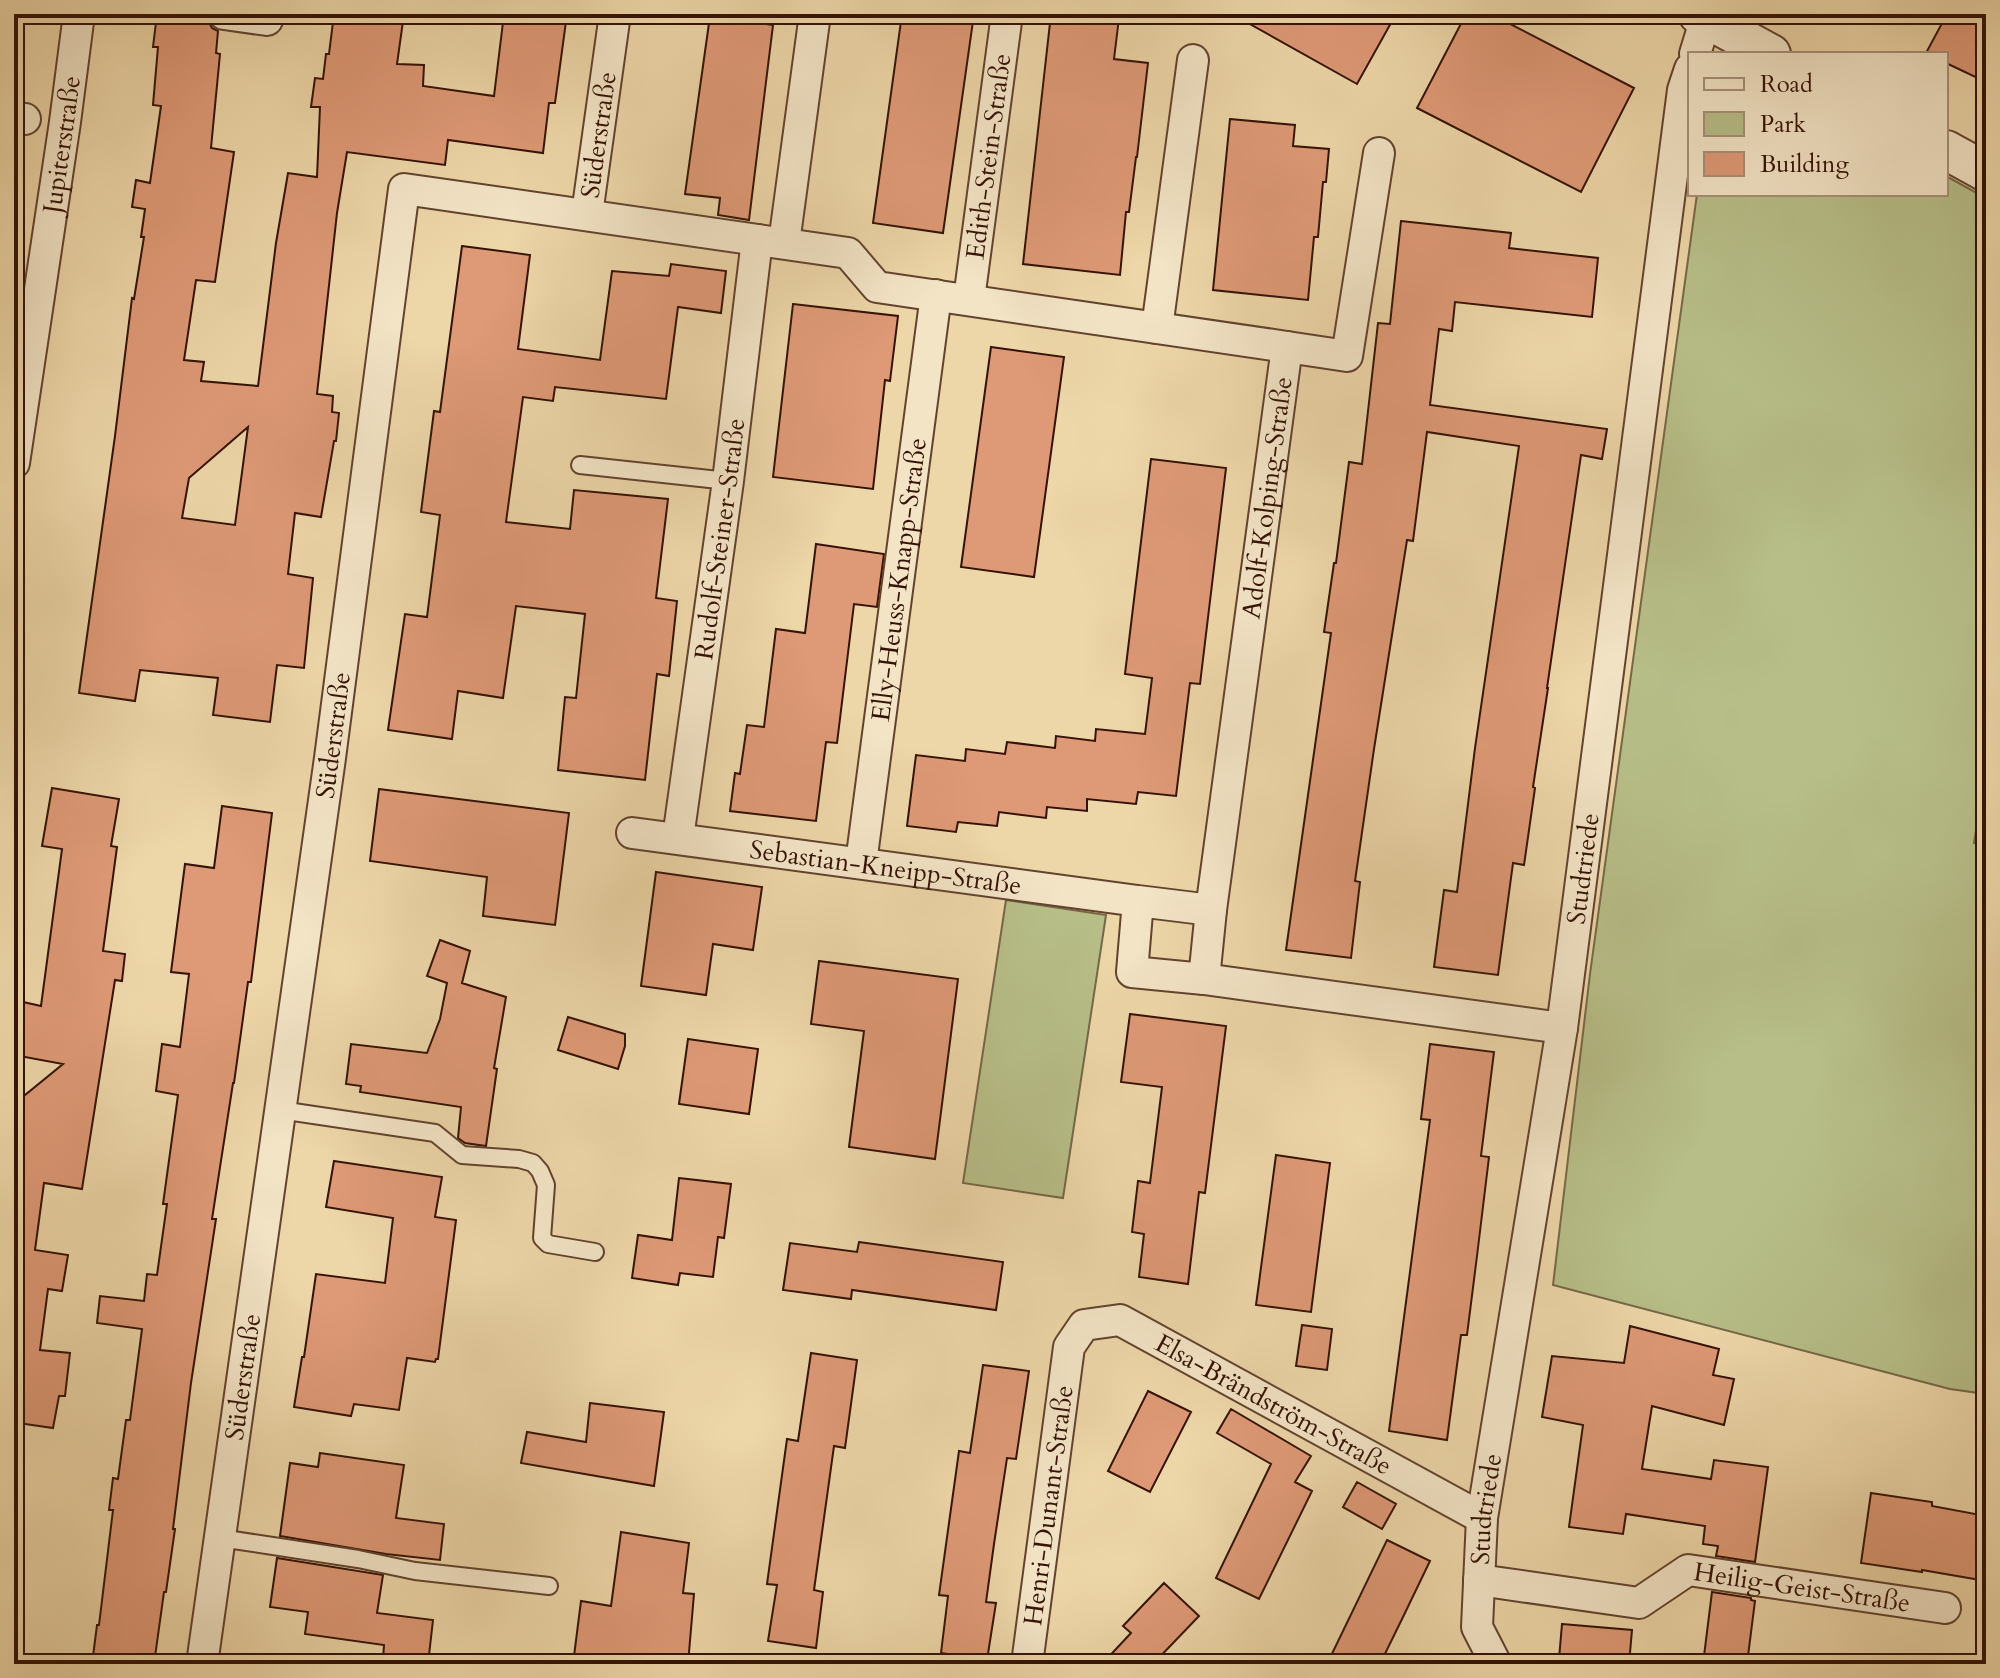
<svg xmlns="http://www.w3.org/2000/svg" width="2000" height="1678" font-family="Cardo,serif">
	<style>
		.green { fill: #b7be88; stroke: #766846; stroke-width: 2 }
		.building { fill: #de9976; stroke: #341205; stroke-width: 2; fill-rule: evenodd }
		.lines { fill: none; stroke-linecap: round; stroke-linejoin: round }
		.service-casing { stroke: #62432e; stroke-width: 20 }
		.minor-casing { stroke: #62432e; stroke-width: 34 }
		.tertiary-casing { stroke: #62432e; stroke-width: 42 }
		.service { stroke: #f3e4c6; stroke-width: 16 }
		.minor { stroke: #f3e4c6; stroke-width: 30 }
		.tertiary { stroke: #f3e4c6; stroke-width: 38 }
		.rail { stroke: #341205; stroke-width: 6; stroke-dasharray: 14 14; stroke-linecap: butt }
		.labels { text-anchor: middle; dominant-baseline: central; stroke-width: 7; stroke-linejoin: round; paint-order: stroke }
		.street-label { font-size: 26px; fill: #341205; stroke: #f3e4c6 }
	</style>
	<rect width="100%" height="100%" fill="#edd6a8"/>
	<filter id="stains"><feTurbulence type="fractalNoise" baseFrequency=".0025" numOctaves="4"/><feColorMatrix values="0 0 0 0 .2 0 0 0 0 .09 0 0 0 0 .02 0 0 0 .5 -.17"/></filter>
	<radialGradient id="worn" r=".72"><stop offset=".6" stop-color="#630" stop-opacity="0"/><stop offset="1" stop-color="#630" stop-opacity=".3"/></radialGradient>
	<path class="green" d="M1946,176L1986,198V769L1974,843L1986,845V1394L1950,1389L1553,1285L1590,974L1697,194H1946Z
		M1006,900L1106,915L1063,1198L963,1183Z"/>
	<path class="building" d="M157,14L207,18L212,28L218,31L216,53L220,54L211,148L234,152L215,282L196,280L184,360L204,362L201,381L258,386L276,243L288,173L317,177L320,107H311L315,78L323,79L326,54H329L334,14H404L397,64L424,65L423,86L494,96L504,14H567L555,103H549L543,153L448,140L445,165L347,152L337,213L317,394L333,396L332,412L339,413L336,441H334L321,517L295,513L288,574L313,578L304,668L277,665L270,722L213,715L218,678L140,670L135,701L79,693L115,436L132,298L134,299L144,237H141L145,209L132,207L136,180L150,183L161,106L153,105L158,47H153ZM248,427L235,525L182,518L189,478Z
		M902,14H974L943,233L873,223Z
		M1051,14H1084L1119,18L1114,59L1148,63L1137,157H1136L1129,212H1126L1120,275L1023,264Z
		M1232,14H1396L1357,84Z
		M1466,14H1491L1634,88L1581,192L1417,108Z
		M1947,14H1986V82L1946,63V54L1926,53Z
		M710,16L773,25L749,220L718,215L720,198L685,194Z
		M1230,119L1295,125L1293,146L1329,149L1326,182H1323L1318,237H1314L1308,300L1213,290Z
		M1401,221L1511,233L1509,248L1598,258L1592,317L1455,302L1452,331L1439,329L1430,405L1607,429L1602,459L1581,455L1547,688H1548L1533,787L1535,788L1524,865L1513,863L1498,975L1434,967L1444,890L1457,892L1475,748L1519,446L1427,432L1413,541L1407,540L1374,749L1355,881L1360,882L1351,958L1286,950L1331,633L1324,632L1334,563H1336L1349,462L1362,464L1378,323L1390,324Z
		M462,246L530,255L518,349L600,360L612,271L669,276L671,264L726,271L721,313L678,307L666,399L555,387L553,401L523,397L506,522L570,529L574,490L668,499L656,598L677,601L669,676L657,674L645,780L558,770L565,697L576,698L585,614L516,606L503,698L458,691L452,739L388,730L405,614L427,617L440,515L421,512L434,411L440,412Z
		M793,304L898,316L890,381L885,380L873,489L773,477Z
		M991,347L1064,357L1034,577L961,567Z
		M1151,459L1226,468L1200,684L1190,683L1176,796L1138,792L1136,804L1087,799V811L1047,807L1046,818L999,812L997,826L958,822L956,832L907,826L916,755L965,761L966,749L1005,754L1007,742L1055,748L1056,736L1095,741L1096,729L1145,734L1152,678L1125,674Z
		M816,544L884,554L877,607L854,604L837,743L826,742L816,821L730,811L735,773L740,774L747,725L764,727L776,629L805,633Z
		M52,788L119,799L111,846L117,847L103,951L125,954L122,981L115,980L82,1189L44,1183L35,1250L68,1255L62,1291L48,1289L40,1350L70,1353L65,1396H59L53,1428L18,1423L19,1416H14V1140L17,1122L14,1118V1104L63,1064L14,1055L23,1002L41,1006L62,849L42,846Z
		M379,789L569,813L555,925L483,916L487,877L370,861Z
		M222,806L272,813L251,982H248L234,1083H233L212,1219H216L191,1383L173,1529H175L166,1592H164L154,1664H92L97,1625H99L113,1510H109L113,1478L118,1479L126,1420H130L142,1329L97,1323L100,1296L144,1301L147,1274L157,1275L167,1204H163L178,1095L156,1091L162,1044L180,1047L189,974L171,972L185,864L214,868Z
		M656,872L762,887L753,950L713,944L706,995L641,986Z
		M440,940L470,951L462,983L506,997L494,1068L497,1069L486,1146L465,1143L458,1138L461,1107L360,1092L361,1086L346,1084L351,1044L427,1053L440,1019L447,983L427,976Z
		M819,961L958,979L935,1159L849,1147L864,1031L811,1024Z
		M1130,1014L1226,1026L1205,1193L1199,1192L1188,1284L1139,1277L1144,1234L1132,1232L1138,1181L1150,1183L1162,1087L1121,1082Z
		M568,1017L625,1034V1046L618,1069L558,1050Z
		M688,1039L758,1049L749,1114L679,1104Z
		M1430,1044L1494,1052L1481,1156L1489,1157L1477,1256L1467,1335H1461L1447,1440L1389,1431L1430,1120L1421,1119Z
		M1276,1155L1330,1163L1311,1312L1256,1305Z
		M334,1161L442,1177L435,1217L456,1220L438,1359H436L435,1362L407,1358L399,1410L354,1404L351,1416L294,1407L302,1357H304L316,1274L385,1283L393,1218L326,1207Z
		M679,1178L731,1184L724,1238L718,1237L713,1277L680,1273L678,1285L632,1278L638,1235L672,1240Z
		M859,1242L1003,1262L996,1310L852,1290L851,1299L783,1290L790,1243L857,1252Z
		M1302,1325L1332,1329L1327,1370L1296,1366Z
		M1630,1326L1719,1349L1713,1375L1734,1379L1724,1425L1652,1406L1642,1469L1711,1479L1714,1460L1768,1467L1755,1562L1716,1556L1718,1546L1703,1544L1705,1526L1626,1514L1623,1534L1569,1527L1583,1425L1542,1417L1552,1356L1624,1363Z
		M811,1353L857,1360L845,1448L834,1446L814,1590L823,1592L816,1648L768,1641L777,1585L767,1584L787,1439L798,1441Z
		M983,1365L1029,1371L1016,1459L1007,1458L994,1544L986,1602L996,1603L987,1660L941,1653L948,1596L939,1595L959,1451L970,1453Z
		M1148,1391L1191,1412L1150,1492L1108,1471Z
		M590,1403L664,1412L654,1486L521,1463L527,1432L586,1442Z
		M1231,1409L1311,1456L1295,1482L1312,1491L1259,1599L1216,1578L1271,1464L1217,1433Z
		M320,1453L404,1465L396,1518L444,1524L440,1560L386,1554L280,1536L290,1463L318,1467Z
		M1357,1482L1396,1504L1382,1529L1343,1507Z
		M1871,1493L1932,1502V1506L1986,1516V1581L1922,1570V1572L1861,1563Z
		M621,1532L689,1543L683,1593L694,1594L688,1664H573L581,1601L611,1606Z
		M1387,1540L1430,1561L1403,1617L1380,1664H1327Z
		M277,1558L383,1575L377,1613L433,1620L428,1664L383,1659L384,1645L305,1634L308,1612L270,1607Z
		M1164,1583L1199,1616L1153,1664H1102L1131,1633L1123,1626Z
		M1712,1592L1751,1598V1600L1755,1601L1747,1664H1703Z
		M1562,1624L1632,1630L1629,1664H1574L1575,1661L1559,1659Z"/>
	<g class="lines">
		<defs>
			<path id="service" d="M580,465L728,481
				M280,1110L435,1133L462,1155L519,1159L533,1163L540,1171L546,1185L542,1238L548,1244L595,1252
				M220,1538L358,1559L415,1571L549,1586"/>
			<g id="minor">
				<path d="M224,14L267,20L268,14"/>
				<path d="M1695,54L1706,18"/>
				<path d="M14,118L25,119"/>
				<path id="s1" d="M587,214L615,14"/>
				<path d="M784,243L815,14"/>
				<path id="s2" d="M969,299L1007,14"/>
				<path d="M1157,328L1193,60"/>
				<path id="s3" d="M14,463L65,122L79,14"/>
				<path id="s4" d="M632,833L1138,901L1132,972L1204,979L1211,910L1138,901"/>
				<path id="s5" d="M678,838L728,481L757,240"/>
				<path id="s6" d="M861,863L936,295"/>
				<path id="s7" d="M1211,910L1287,347L1347,356L1379,153"/>
				<path d="M1204,979L1562,1028"/>
				<path id="s8" d="M1479,1580L1639,1603L1688,1570L1945,1608"/>
				<path id="s9" d="M202,1664L330,758L404,189L848,253L877,287L1287,347"/>
				<path id="s10" d="M1027,1664L1069,1347L1084,1325L1120,1320L1482,1518"/>
				<path id="s11" d="M1496,1664L1477,1627L1482,1518L1562,1028L1683,90L1690,69"/>
			</g>
			<path id="tertiary" d="M1698,14L1771,54
				M1946,150L1986,172"/>
		</defs>
		<use href="#service" class="service-casing"/>
		<use href="#minor" class="minor-casing"/>
		<use href="#tertiary" class="tertiary-casing"/>
		<use href="#service" class="service"/>
		<use href="#minor" class="minor"/>
		<use href="#tertiary" class="tertiary"/>
		<path class="rail" d="M1981,1664L1986,1662"/>
	</g>
	<g class="labels">
		<g class="street-label">
			<text stroke="none"><textPath href="#s1" startOffset="80">Süderstraße</textPath></text>
			<text stroke="none"><textPath href="#s3" startOffset="322">Jupiterstraße</textPath></text>
			<text stroke="none"><textPath href="#s2" startOffset="144">Edith-Stein-Straße</textPath></text>
			<text stroke="none"><textPath href="#s7" startOffset="416">Adolf-Kolping-Straße</textPath></text>
			<text stroke="none"><textPath href="#s5" startOffset="302">Rudolf-Steiner-Straße</textPath></text>
			<text stroke="none"><textPath href="#s6" startOffset="286">Elly-Heuss-Knapp-Straße</textPath></text>
			<text stroke="none"><textPath href="#s9" startOffset="938">Süderstraße</textPath></text>
			<text stroke="none"><textPath href="#s4" startOffset="256">Sebastian-Kneipp-Straße</textPath></text>
			<text stroke="none"><textPath href="#s11" startOffset="808">Studtriede</textPath></text>
			<text stroke="none"><textPath href="#s9" startOffset="290">Süderstraße</textPath></text>
			<text stroke="none"><textPath href="#s10" startOffset="558">Elsa-Brändström-Straße</textPath></text>
			<text stroke="none"><textPath href="#s10" startOffset="160">Henri-Dunant-Straße</textPath></text>
			<text stroke="none"><textPath href="#s11" startOffset="160">Studtriede</textPath></text>
			<text stroke="none"><textPath href="#s8" startOffset="336">Heilig-Geist-Straße</textPath></text>
		</g>
	</g>
	<rect width="2000" height="1678" fill="none" stroke="#edd6a8" stroke-width="48"/>
	<rect x="16" y="16" width="1968" height="1646" fill="none" stroke="#341205" stroke-width="4"/>
	<rect x="24" y="24" width="1952" height="1630" fill="none" stroke="#341205" stroke-width="2"/>
	<rect x="1688" y="52" width="260" height="144" fill="#f3e4c6" stroke="#a79079" stroke-width="2"/>
	<rect x="1704" y="78" width="40" height="12" fill="#f3e4c6" stroke="#a79079" stroke-width="2"/>
	<text x="1760" y="92" font-size="24" fill="#341205">Road</text>
	<rect x="1704" y="112" width="40" height="24" fill="#b7be88" stroke="#a79079" stroke-width="2"/>
	<text x="1760" y="132" font-size="24" fill="#341205">Park</text>
	<rect x="1704" y="152" width="40" height="24" fill="#de9976" stroke="#a79079" stroke-width="2"/>
	<text x="1760" y="172" font-size="24" fill="#341205">Building</text>
	<rect width="100%" height="100%" filter="url(#stains)"/>
	<rect width="100%" height="100%" fill="url(#worn)"/>
</svg>
